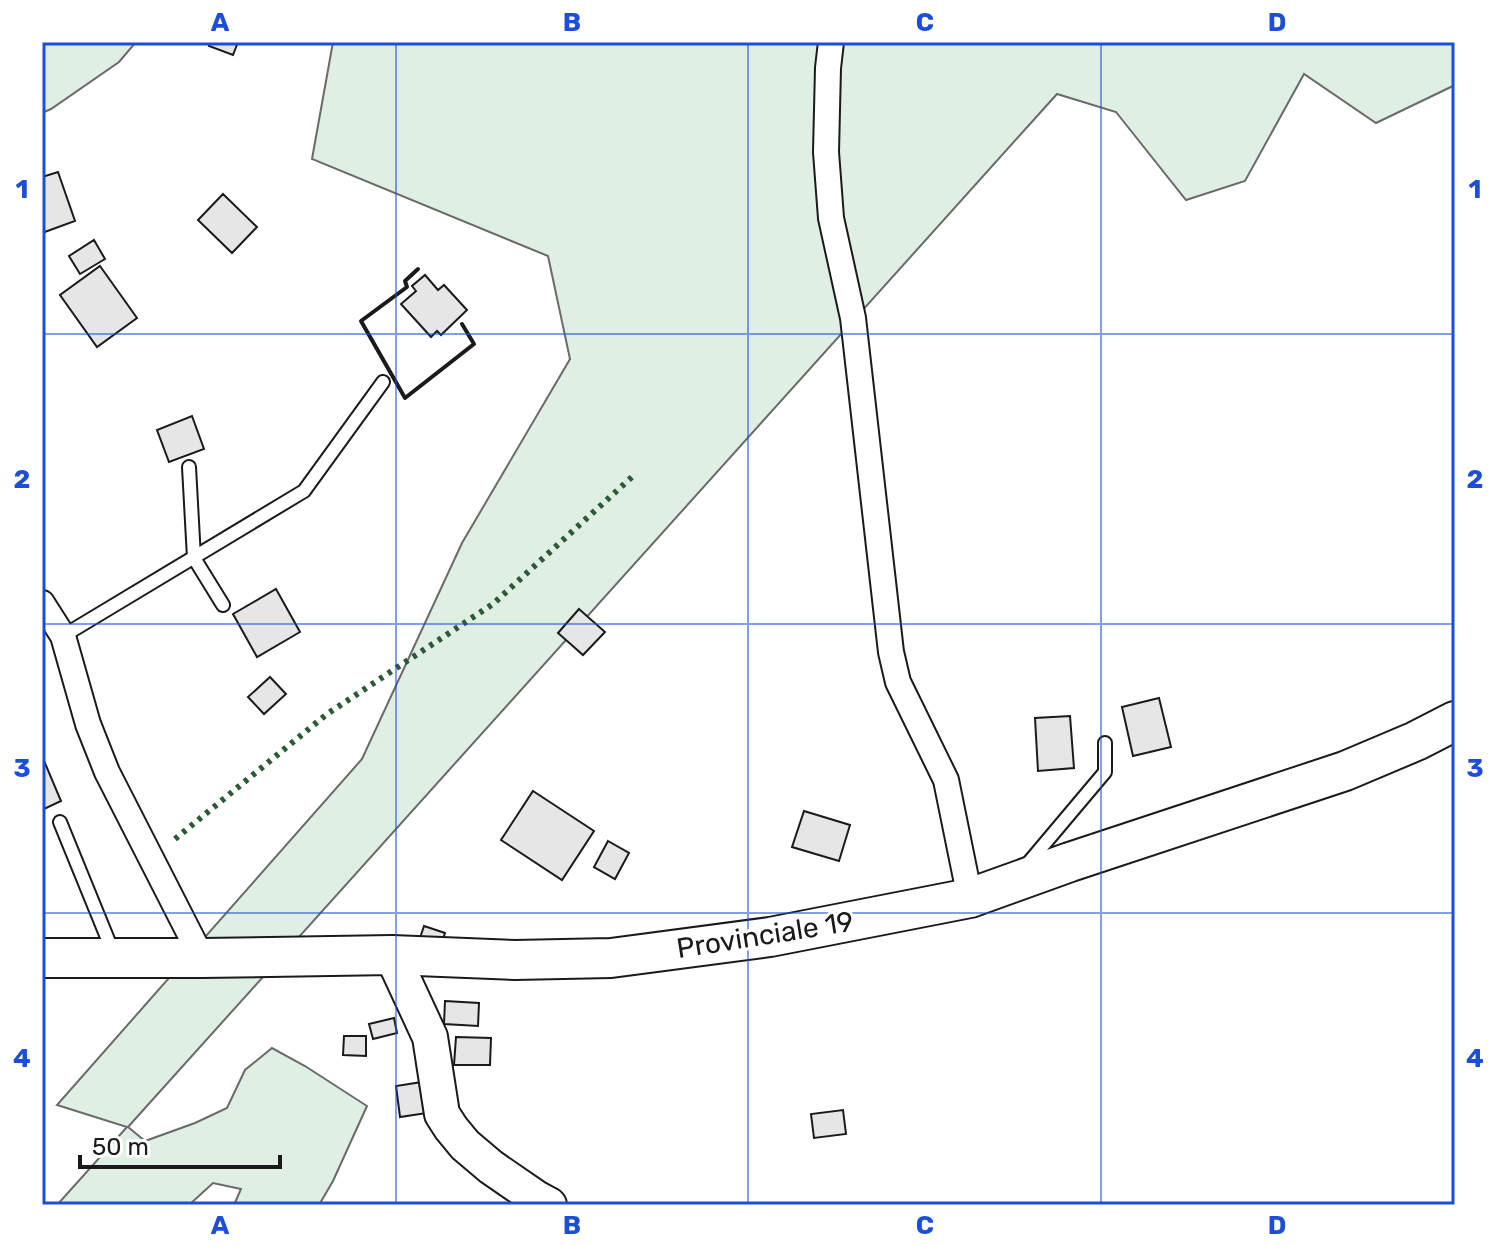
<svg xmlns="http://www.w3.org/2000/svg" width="1497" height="1247" font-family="Rubik,sans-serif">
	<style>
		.green { fill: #e0efe3; stroke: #6a6a6a; stroke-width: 2 }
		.building { fill: #e6e6e6; stroke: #1a1a1a; stroke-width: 2 }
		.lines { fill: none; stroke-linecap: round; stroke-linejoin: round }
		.lane-casing { stroke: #1a1a1a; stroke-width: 16 }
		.street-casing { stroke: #1a1a1a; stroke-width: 28 }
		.secondary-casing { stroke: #1a1a1a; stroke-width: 38 }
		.primary-casing { stroke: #1a1a1a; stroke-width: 42 }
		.lane { stroke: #fff; stroke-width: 12 }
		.street { stroke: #fff; stroke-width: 24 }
		.secondary { stroke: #fff; stroke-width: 34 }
		.primary { stroke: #fff; stroke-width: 38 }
		.hedge { stroke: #2b5a34; stroke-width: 6; stroke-dasharray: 4 6; stroke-linecap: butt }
		.wall { stroke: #1a1a1a; stroke-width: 4 }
		.grid { fill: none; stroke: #1d4ed8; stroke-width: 2; stroke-opacity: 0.55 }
		.labels { text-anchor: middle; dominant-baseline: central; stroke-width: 6; stroke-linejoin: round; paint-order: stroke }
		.street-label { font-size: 28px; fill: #1a1a1a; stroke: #fff }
		.neatline { fill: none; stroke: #1d4ed8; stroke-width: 3 }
		.grid-label { font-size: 26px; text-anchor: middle; font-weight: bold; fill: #1d4ed8 }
	</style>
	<rect width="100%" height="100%" fill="#fff"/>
	<path class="green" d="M42,42H136L119,62L51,109L42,113Z
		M333,42H1455V85L1376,123L1304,74L1245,181L1186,200L1116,112L1057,94L128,1127L145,1141L195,1123L227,1108L245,1070L272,1048L305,1066L367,1106L333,1181L319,1205H234L241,1189L213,1183L189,1205H57L127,1127L57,1105L362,759L462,543L570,359L548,256L312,159Z"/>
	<path class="building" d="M211,42H238L233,55L209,46Z
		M58,172L75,221L42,233V177Z
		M223,194L257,227L232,253L198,220Z
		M94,240L105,259L80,274L69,256Z
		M100,266L137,318L97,347L60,295Z
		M425,275L438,290L444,285L467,310L441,335L437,331L431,337L401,304L416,291L412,286Z
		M192,416L204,449L169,462L157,430Z
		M276,589L300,632L257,657L233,614Z
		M579,609L605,632L583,655L558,633Z
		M270,677L286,694L264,714L248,697Z
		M1159,698L1171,747L1133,756L1122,707Z
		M1070,716L1074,768L1038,771L1035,718Z
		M42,756L61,801L42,810Z
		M533,791L594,831L562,880L501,840Z
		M804,811L850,825L839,861L792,847Z
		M608,841L629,853L615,879L594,867Z
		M424,926L445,933L441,945L420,938Z
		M445,1001L479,1003L478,1026L444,1024Z
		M394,1018L397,1033L373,1039L369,1024Z
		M344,1036H366V1056L343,1055Z
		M456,1037L491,1038L490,1065H454Z
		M422,1082L427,1113L400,1117L396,1086Z
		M843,1110L846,1134L814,1138L811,1114Z"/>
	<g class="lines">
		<defs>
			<path id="lane" d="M189,467L194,558L223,605
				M63,636L304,491L383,382
				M60,822L113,952
				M1025,867L1105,772V743"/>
			<path id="street" d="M831,42L828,68L826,152L831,218L853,318L891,652L898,682L946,780L970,898
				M42,603L63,636L88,724L107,772L202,958"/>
			<path id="secondary" d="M392,955L430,1037L442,1114L451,1128L465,1145L491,1167L536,1198L549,1205"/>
			<path id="primary" d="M42,958H202L392,955L515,960L611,958L770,937L970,898L1070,862L1345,771L1416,741L1455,721"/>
		</defs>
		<use href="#lane" class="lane-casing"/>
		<use href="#street" class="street-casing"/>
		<use href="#secondary" class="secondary-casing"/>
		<use href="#primary" class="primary-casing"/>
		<use href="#lane" class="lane"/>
		<use href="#street" class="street"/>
		<use href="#secondary" class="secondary"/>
		<use href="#primary" class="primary"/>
		<path class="hedge" d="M175,839L327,714L493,604L633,476"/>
		<path class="wall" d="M418,269L405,281L407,287L361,321L405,398L474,344L462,324"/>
	</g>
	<path class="grid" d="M396,42V1205M748,42V1205M1101,42V1205M42,334H1455M42,624H1455M42,913H1455"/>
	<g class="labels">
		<g class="street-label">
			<text transform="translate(765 935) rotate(-9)">Provinciale 19</text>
		</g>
	</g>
	<rect width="1497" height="1247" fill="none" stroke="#ffffff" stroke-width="88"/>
	<path d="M80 1155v12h200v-12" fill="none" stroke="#1a1a1a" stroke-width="4"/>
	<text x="92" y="1155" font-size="24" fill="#1a1a1a" stroke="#ffffff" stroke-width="6" paint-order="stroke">50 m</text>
	<rect x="44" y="44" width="1409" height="1159" class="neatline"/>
	<g class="grid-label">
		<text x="220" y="31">A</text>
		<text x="572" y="31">B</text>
		<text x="925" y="31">C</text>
		<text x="1277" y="31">D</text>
		<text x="22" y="198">1</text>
		<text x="1475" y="198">1</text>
		<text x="22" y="488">2</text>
		<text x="1475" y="488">2</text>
		<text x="22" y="777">3</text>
		<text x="1475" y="777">3</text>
		<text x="22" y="1067">4</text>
		<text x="1475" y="1067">4</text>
		<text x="220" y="1234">A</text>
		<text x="572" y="1234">B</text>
		<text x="925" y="1234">C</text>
		<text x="1277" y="1234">D</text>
	</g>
</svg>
